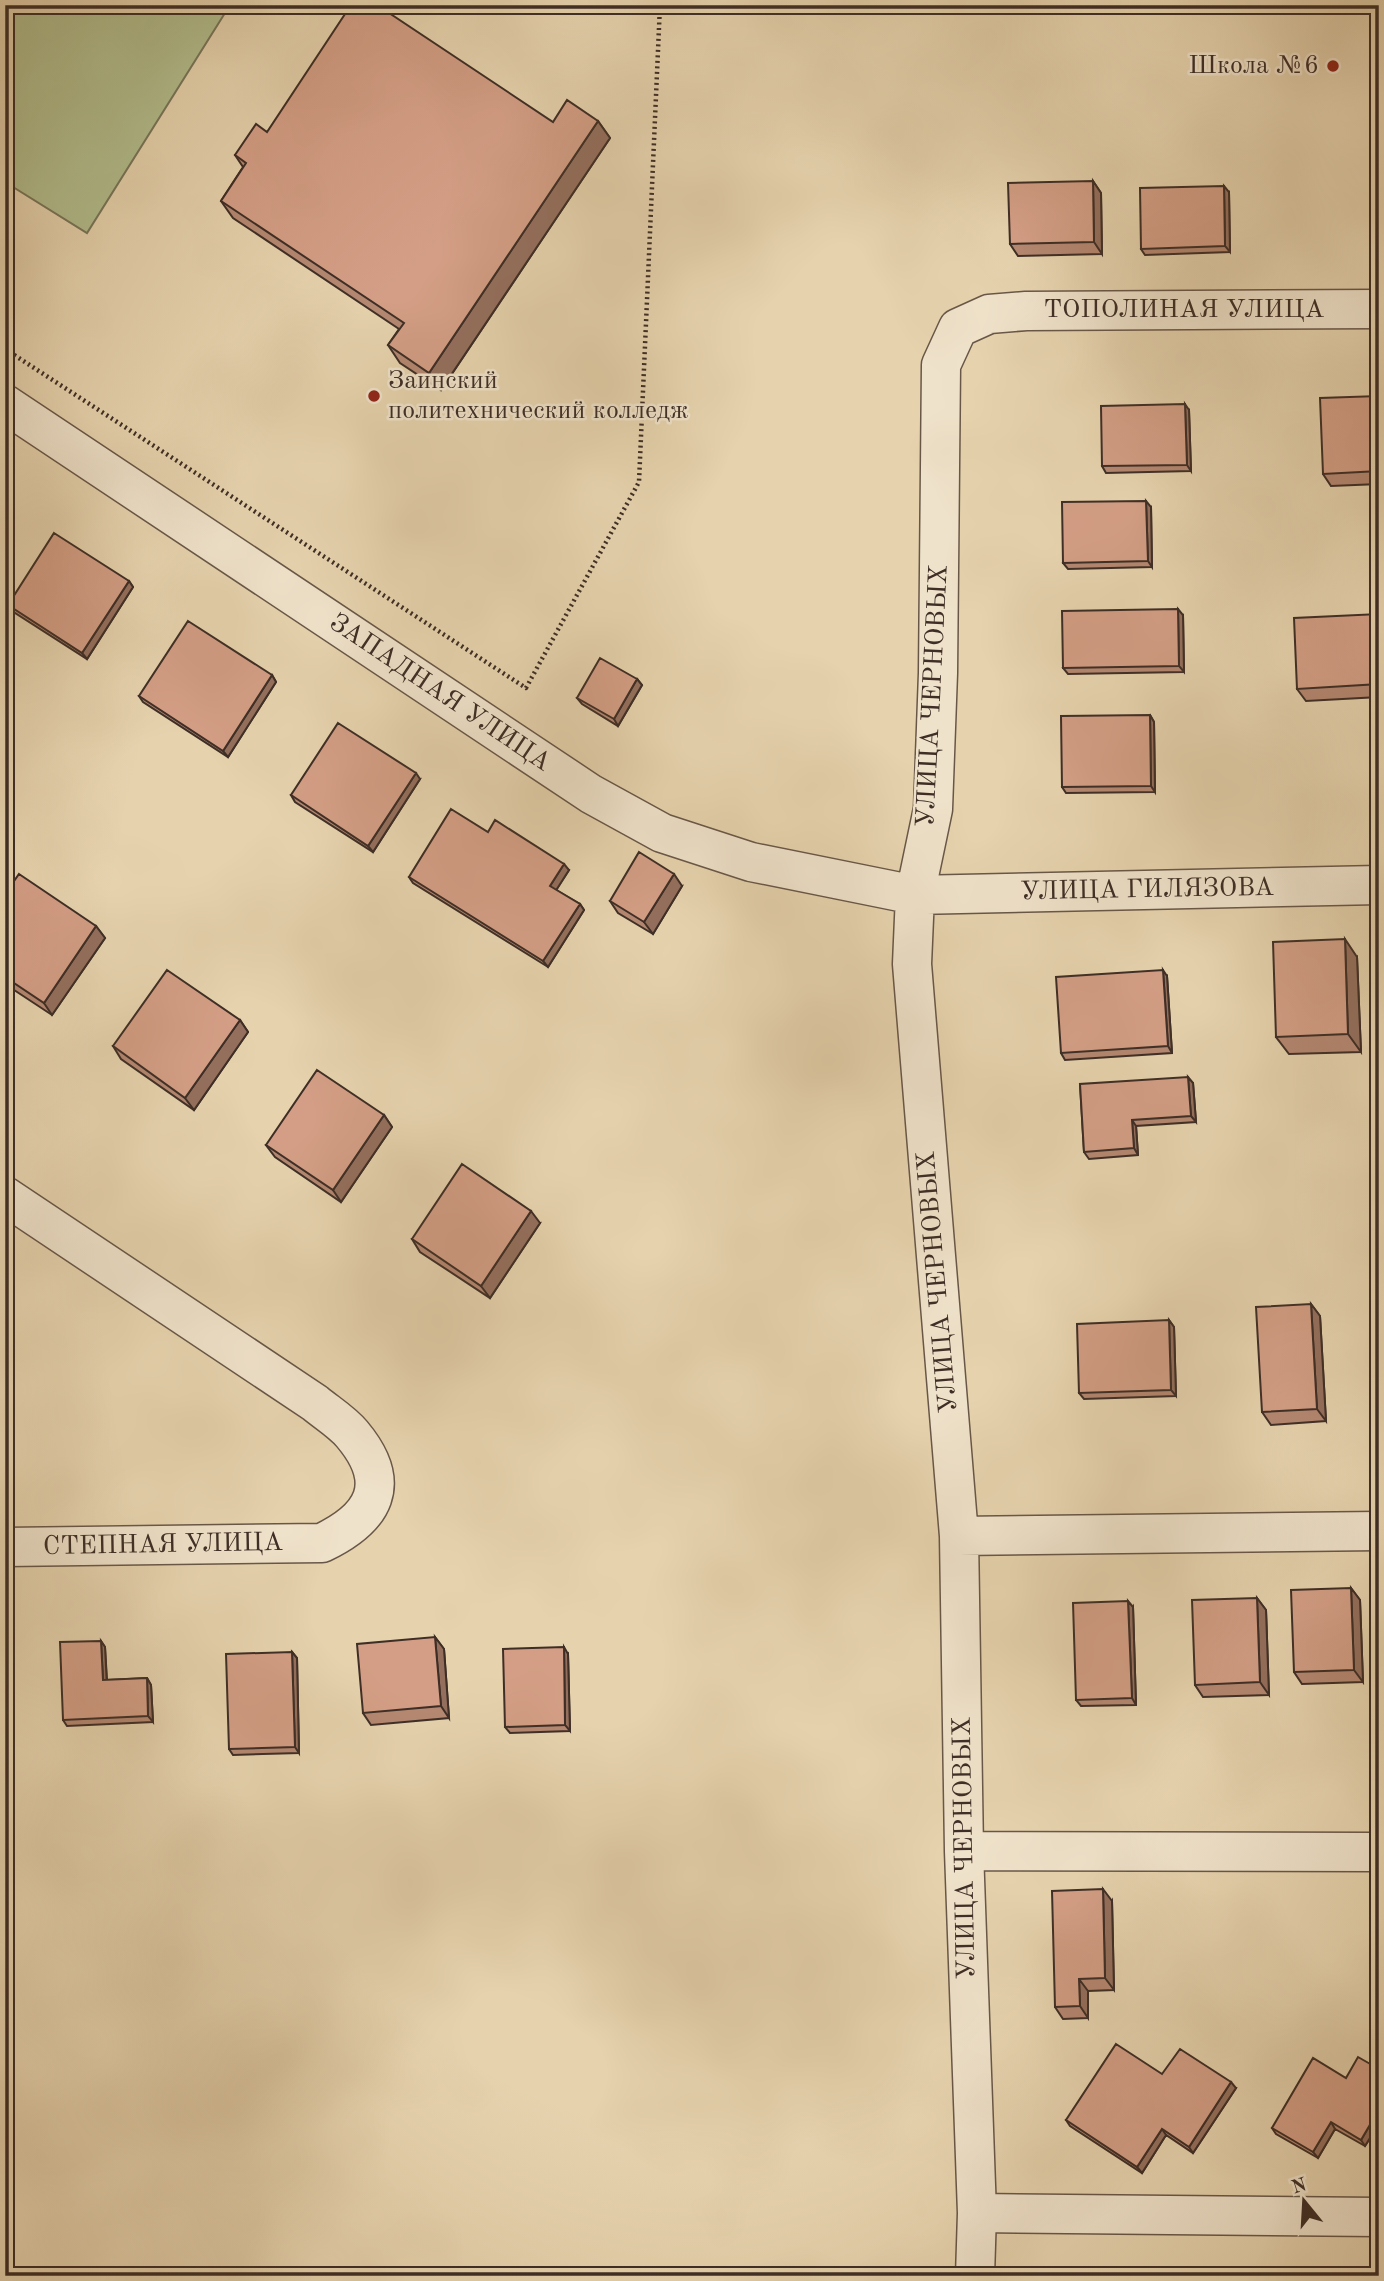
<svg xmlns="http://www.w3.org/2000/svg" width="1384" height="2281" font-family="'Old Standard TT',serif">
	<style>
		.green { fill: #b2bd8d; stroke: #78765a; stroke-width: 2 }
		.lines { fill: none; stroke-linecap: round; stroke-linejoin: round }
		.minor-casing { stroke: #685748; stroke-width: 41 }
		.path { stroke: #3e2e26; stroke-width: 4.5; stroke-dasharray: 2 3.5; stroke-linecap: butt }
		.minor { stroke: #efe2ca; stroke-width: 38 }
		.wall { fill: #b58872; stroke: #3e2e26; stroke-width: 2 }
		.shaded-wall { fill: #946f5d; stroke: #3e2e26; stroke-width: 2 }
		.building { fill: #d39e85; stroke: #3e2e26; stroke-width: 2 }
		.poi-dot { fill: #8f2418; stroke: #efe2ca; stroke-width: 2.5 }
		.labels { text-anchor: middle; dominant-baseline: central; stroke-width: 5; stroke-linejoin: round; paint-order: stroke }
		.poi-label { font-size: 26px; fill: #3e2e26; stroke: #efe2ca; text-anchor: end }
		.street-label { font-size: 26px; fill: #3e2e26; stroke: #efe2ca }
	</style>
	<rect width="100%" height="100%" fill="#e6d3ae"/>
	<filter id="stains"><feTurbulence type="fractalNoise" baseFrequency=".00286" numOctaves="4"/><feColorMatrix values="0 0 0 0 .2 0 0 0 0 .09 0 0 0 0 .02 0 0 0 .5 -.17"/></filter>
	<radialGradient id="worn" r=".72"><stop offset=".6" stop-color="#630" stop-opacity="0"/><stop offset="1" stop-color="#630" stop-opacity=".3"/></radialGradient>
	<path class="green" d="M5,5H230L87,233L5,182Z"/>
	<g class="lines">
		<defs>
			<path id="minor" d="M5,404L591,794L662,833L751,862L915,895L1379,885
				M5,1196L315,1403C327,1413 342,1422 352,1434C394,1484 374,1518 322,1543L5,1547
				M959,1536L1379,1531
				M964,1851L1379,1852
				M977,2213L1379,2217
				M975,2276L977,2213L964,1851L959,1536L912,964L915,895L933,809L938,673L941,365L958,328L989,314L1026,311L1379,309"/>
		</defs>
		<use href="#minor" class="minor-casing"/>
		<path class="path" d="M5,349L526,688L639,482L660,5"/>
		<use href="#minor" class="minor"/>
	</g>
	<path class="wall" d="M598,121L610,138L441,390L400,363L388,345L399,329L233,218L221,201L243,167L235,155L267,132Z
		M1093,181L1101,193L1102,254L1018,256L1010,244Z
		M1229,192L1230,252L1145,255L1141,249Z
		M1379,396V484L1331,486L1323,474Z
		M1189,410L1191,471L1106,473L1102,466Z
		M1151,507L1152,567L1068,569L1063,563Z
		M129,581L133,587L87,659L12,611L8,605Z
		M1379,614V697L1306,701L1297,689Z
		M1183,615L1184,672L1068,674L1063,668Z
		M272,675L276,682L228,757L143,702L139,696Z
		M637,679L642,685L618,726L582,704L577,698Z
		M1150,715L1154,722L1155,792L1066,793L1062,787Z
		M420,779L373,852L295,802L291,795Z
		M488,832L569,870L556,890L580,904L584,910L548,967L413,883L409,877Z
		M682,886L653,934L618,913L610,901Z
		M5,894L96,926L105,938L52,1015L5,984Z
		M1357,957L1361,1052L1289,1054L1276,1037Z
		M1167,976L1172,1053L1065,1060L1061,1053Z
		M240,1020L248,1032L194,1110L121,1059L113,1046Z
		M1193,1083L1196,1122L1136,1126L1138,1155L1089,1159L1084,1152L1080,1084Z
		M384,1115L392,1127L341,1202L275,1157L266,1145Z
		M540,1223L490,1298L420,1252L412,1239Z
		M1311,1304L1320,1316L1326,1421L1271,1425L1262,1412Z
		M1169,1320L1174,1327L1176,1396L1084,1399L1079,1393Z
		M1351,1588L1360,1600L1363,1682L1302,1684L1294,1672Z
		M1257,1598L1266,1610L1269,1695L1203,1697L1195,1685Z
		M1133,1607L1136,1705L1081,1706L1076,1700Z
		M435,1637L444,1649L449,1718L371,1725L363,1713Z
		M101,1641L105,1647L107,1680L147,1678L151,1685L153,1722L67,1726L63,1720Z
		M292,1652L297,1658L299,1753L233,1755L229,1749Z
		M568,1654L570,1731L510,1733L505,1727Z
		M1112,1901L1114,1990L1088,1991V2018L1063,2019L1055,2007Z
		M1379,2069V2125L1365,2146L1335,2129L1318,2158L1276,2134L1272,2128L1346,2078Z
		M1162,2074L1236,2088L1193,2153L1166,2135L1142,2173L1070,2126L1066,2120Z"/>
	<path class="shaded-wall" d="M598,121L610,138L441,390L429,373Z
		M1093,181L1101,193L1102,254L1094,242Z
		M1224,186L1229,192L1230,252L1225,246Z
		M1185,404L1189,410L1191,471L1187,465Z
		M1146,501L1151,507L1152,567L1148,561Z
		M129,581L133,587L87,659L82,653Z
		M1178,609L1183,615L1184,672L1179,666Z
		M272,675L276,682L228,757L223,751Z
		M637,679L642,685L618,726L614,719Z
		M1150,715L1154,722L1155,792L1151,786Z
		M416,773L420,779L373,852L368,846Z
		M564,864L569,870L555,892L550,886Z
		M674,874L682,886L653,934L644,922Z
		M580,904L584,910L548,967L543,961Z
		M96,926L105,938L52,1015L44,1003Z
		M1345,939L1357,957L1361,1052L1348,1034Z
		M1163,970L1167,976L1172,1053L1168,1046Z
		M240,1020L248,1032L194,1110L185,1098Z
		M1188,1077L1193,1083L1196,1122L1191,1116Z
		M384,1115L392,1127L341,1202L333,1190Z
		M1132,1120L1136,1126L1138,1155L1134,1148Z
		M531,1211L540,1223L490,1298L481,1286Z
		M1311,1304L1320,1316L1326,1421L1317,1409Z
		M1169,1320L1174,1327L1176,1396L1171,1390Z
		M1351,1588L1360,1600L1363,1682L1354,1670Z
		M1257,1598L1266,1610L1269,1695L1260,1682Z
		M1128,1601L1133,1607L1136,1705L1132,1698Z
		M435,1637L444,1649L449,1718L441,1706Z
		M101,1641L105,1647L107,1687L103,1680Z
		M564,1647L568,1654L570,1731L565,1725Z
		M292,1652L297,1658L299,1753L295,1747Z
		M147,1678L151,1685L153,1722L148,1716Z
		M1103,1889L1112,1901L1114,1990L1105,1978Z
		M1079,1979L1088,1991V2018L1080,2006Z
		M1231,2082L1236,2088L1193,2153L1189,2147Z
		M1374,2118L1378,2125L1365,2146L1361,2140Z
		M1331,2122L1335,2129L1318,2158L1313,2152Z
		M1162,2129L1166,2135L1142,2173L1137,2167Z"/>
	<path class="building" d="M351,5H377L553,122L567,100L598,121L429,373L388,345L404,323L221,201L246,163L235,155L256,124L267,132Z
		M1093,181L1094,242L1010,244L1008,183Z
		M1224,186L1225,246L1141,249L1140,188Z
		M1379,396V471L1323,474L1320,398Z
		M1185,404L1187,465L1102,466L1101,406Z
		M1146,501L1148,561L1063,563L1062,502Z
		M54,533L129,581L82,653L8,605Z
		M1178,609L1179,666L1063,668L1062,611Z
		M1379,614V684L1297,689L1294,618Z
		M188,621L272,675L223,751L139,696Z
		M600,658L637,679L614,719L577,698Z
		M1150,715L1151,786L1062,787L1061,716Z
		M338,723L416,773L368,846L291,795Z
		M451,809L488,832L495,820L564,864L550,886L580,904L543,961L409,877Z
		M639,852L674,874L644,922L610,901Z
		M19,874L96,926L44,1003L5,977V894Z
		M1345,939L1348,1034L1276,1037L1273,942Z
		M1375,951H1379V1046H1378Z
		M167,970L240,1020L185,1098L113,1046Z
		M1163,970L1168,1046L1061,1053L1056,977Z
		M317,1070L384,1115L333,1190L266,1145Z
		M1188,1077L1191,1116L1132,1120L1134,1148L1084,1152L1080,1084Z
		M462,1164L531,1211L481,1286L412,1239Z
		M1311,1304L1317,1409L1262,1412L1256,1307Z
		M1169,1320L1171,1390L1079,1393L1077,1324Z
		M1351,1588L1354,1670L1294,1672L1291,1590Z
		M1257,1598L1260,1682L1195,1685L1192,1600Z
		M1128,1601L1132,1698L1076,1700L1073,1603Z
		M435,1637L441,1706L363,1713L357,1644Z
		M101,1641L103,1680L147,1678L148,1716L63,1720L60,1642Z
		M564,1647L565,1725L505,1727L503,1649Z
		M292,1652L295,1747L229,1749L226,1654Z
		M1103,1889L1105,1978L1079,1979L1080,2006L1055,2007L1052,1891Z
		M1116,2044L1162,2074L1180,2049L1231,2082L1189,2147L1162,2129L1137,2167L1066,2120Z
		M1358,2057L1379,2069V2121L1374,2118L1361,2140L1331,2122L1313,2152L1272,2128L1313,2058L1346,2078Z"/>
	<g class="poi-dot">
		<circle cx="1333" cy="66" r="7"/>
		<circle cx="374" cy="396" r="7"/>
	</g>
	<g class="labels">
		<g class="poi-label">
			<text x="1319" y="66">Школа №6</text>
			<text x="388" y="381" text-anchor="start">Заинский<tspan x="388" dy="30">политехнический колледж</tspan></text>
		</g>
		<g class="street-label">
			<text x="1184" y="310">ТОПОЛИНАЯ УЛИЦА</text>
			<text transform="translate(440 693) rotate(34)">ЗАПАДНАЯ УЛИЦА</text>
			<text transform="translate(933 696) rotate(-87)">УЛИЦА ЧЕРНОВЫХ</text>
			<text transform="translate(1147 890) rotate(-1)">УЛИЦА ГИЛЯЗОВА</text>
			<text transform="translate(938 1282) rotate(-95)">УЛИЦА ЧЕРНОВЫХ</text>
			<text transform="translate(163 1545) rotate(-1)">СТЕПНАЯ УЛИЦА</text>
			<text transform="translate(965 1848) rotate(-91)">УЛИЦА ЧЕРНОВЫХ</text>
		</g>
	</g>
	<rect width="1384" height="2281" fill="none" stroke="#e6d3ae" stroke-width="28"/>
	<rect x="7" y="7" width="1370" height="2267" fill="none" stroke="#3e2e26" stroke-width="3.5"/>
	<rect x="14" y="14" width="1356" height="2253" fill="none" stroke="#3e2e26" stroke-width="2"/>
	<g transform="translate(1304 2201) rotate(342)" stroke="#efe2ca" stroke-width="5" paint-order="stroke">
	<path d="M0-5L12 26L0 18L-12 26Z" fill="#3e2e26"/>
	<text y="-10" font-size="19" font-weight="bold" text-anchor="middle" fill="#3e2e26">N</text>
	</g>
	<rect width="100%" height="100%" filter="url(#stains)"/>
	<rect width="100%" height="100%" fill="url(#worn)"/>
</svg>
